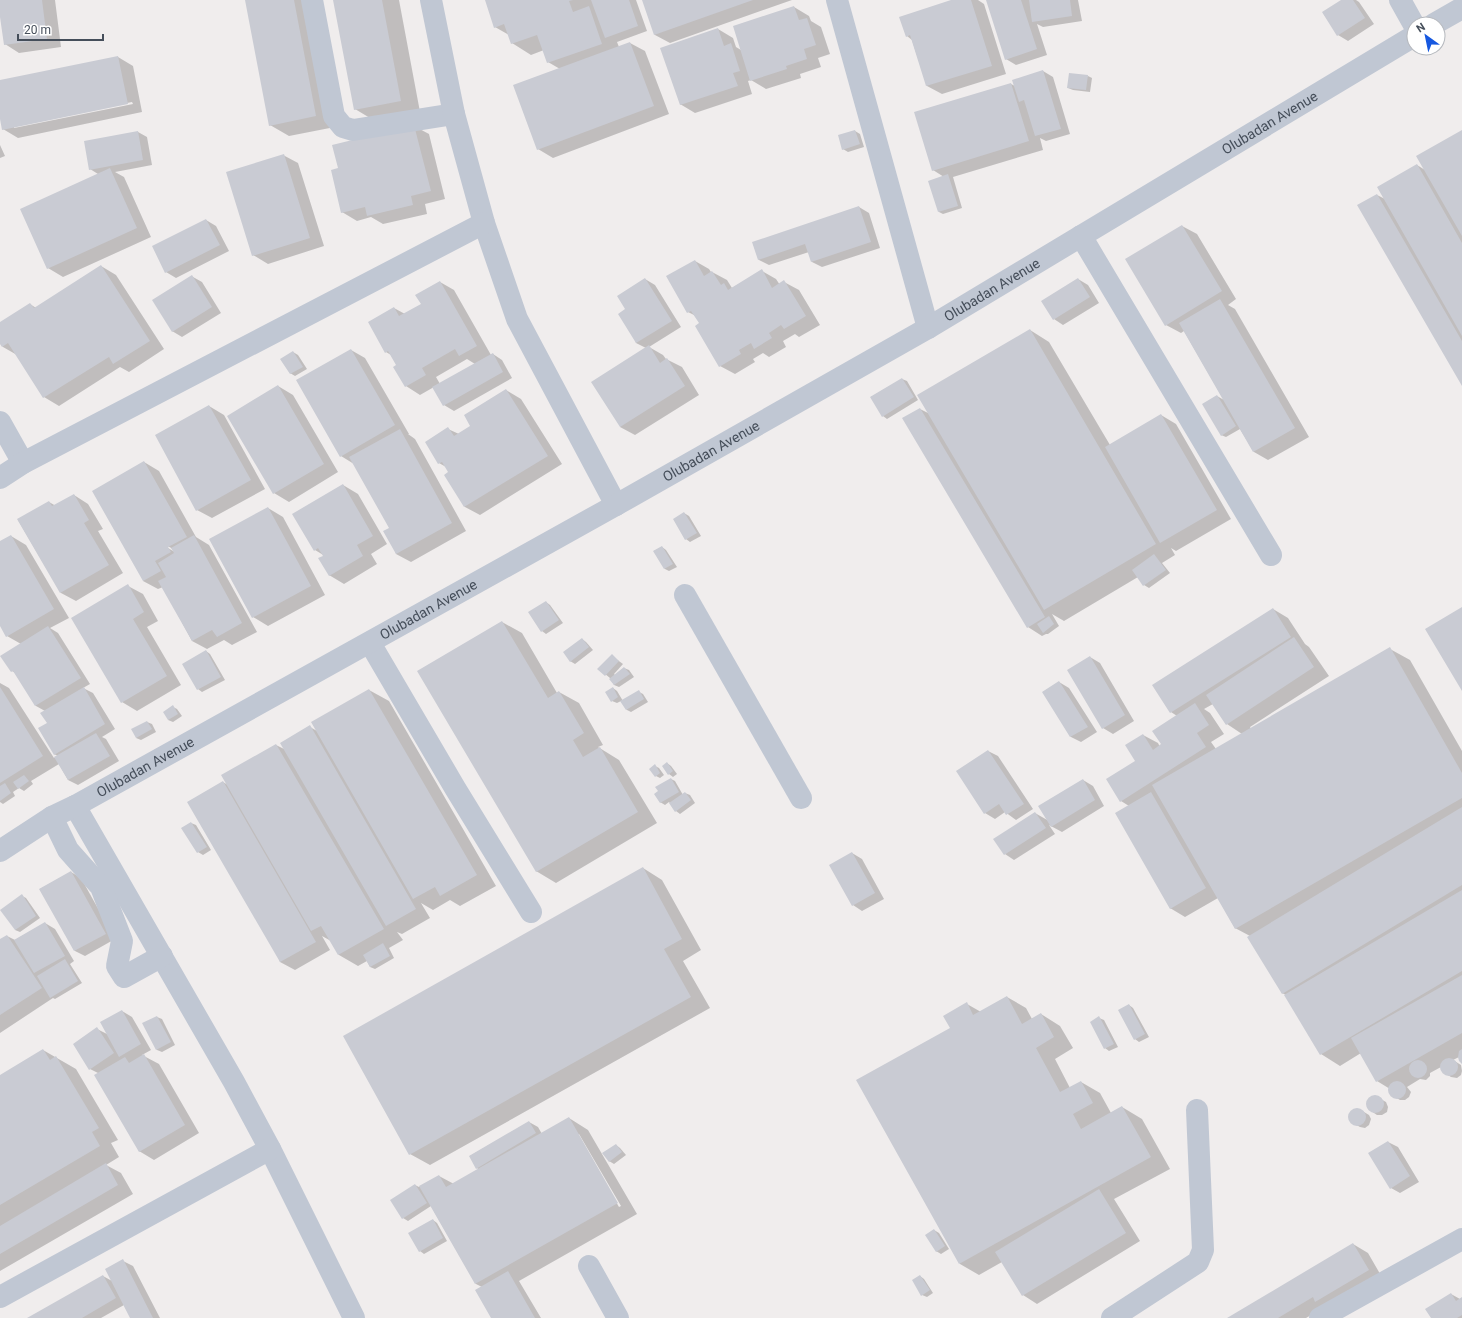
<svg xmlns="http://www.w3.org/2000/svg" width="1462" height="1318" font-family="Roboto,sans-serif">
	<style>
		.shadow { fill: #0003; fill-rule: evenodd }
		.building { fill: #c9cbd3 }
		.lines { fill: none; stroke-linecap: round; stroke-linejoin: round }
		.minor { stroke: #c0c7d3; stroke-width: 22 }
		.labels { text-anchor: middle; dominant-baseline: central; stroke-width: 4; stroke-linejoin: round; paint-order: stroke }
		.street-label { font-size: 14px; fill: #454e5a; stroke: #fff }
	</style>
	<rect width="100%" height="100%" fill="#f0eded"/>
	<path class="shadow" d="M0,0H55L61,47L19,53L5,44Z
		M246,0H311L335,127L289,136L270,125Z
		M334,0H399L420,112L375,121L355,109Z
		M486,0H636L647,31L617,42L619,47L630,43L645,51L669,114L553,158L538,149L560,69L548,62L544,50L531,55L512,43L509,35L495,27Z
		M643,0H792L670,43L655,35Z
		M954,0H978L984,4L1006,74L942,94L927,86L912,40L907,36Z
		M990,0H1078L1082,21L1043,27L1037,24L1047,55L1016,65L1006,59Z
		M1343,0H1356L1359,2L1374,24L1348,41L1338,35L1323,13Z
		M794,7L809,16L811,21L821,27L830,54L818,58L821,67L800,74L801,78L766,89L751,80L748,81L752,94L695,113L680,104L718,29L733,38L736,47L741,50Z
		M118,57L133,66L142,112L18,138L3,129L0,114V81ZM132,102L133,104L14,128V126Z
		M1043,71L1053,77L1070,134L1046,141L1040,138L1043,150L953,177L962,208L943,214L939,212L944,177L933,170L1011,84L1015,86Z
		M1088,76L1092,78L1090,92L1073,90L1068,88Z
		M414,126L429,134L445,199L425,204L427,214L383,224L371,217L357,221L342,212L339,169Z
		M855,131L860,134L864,147L848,152L843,149L839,136Z
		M1462,131V384L1377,195L1385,199L1417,165L1425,170Z
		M138,132L147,137L152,165L115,172L124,177L151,237L63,277L48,268L98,174L90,169Z
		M0,145L5,156L0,158Z
		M283,155L298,163L324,246L268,264L253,255Z
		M859,207L869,213L880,248L822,267L812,262L809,252L769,265L759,260L753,243Z
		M206,220L216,226L229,251L176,278L166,272Z
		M1182,226L1197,234L1236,299L1228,305L1235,309L1309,437L1268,460L1254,452L1240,429L1226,437L1221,435L1217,396L1224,400L1184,331L1181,333L1166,325Z
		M695,261L709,269L711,272H712L727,280L732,288L762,271L776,279L780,285L784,282L799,290L820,325L799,337L795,334L783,341L786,347L769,357L763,353L753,359L755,362L735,374L720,366L700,323L696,316L688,312Z
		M101,266L116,275L164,349L129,372L120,367L59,406L44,397L17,355L3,347L0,343V324L30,304L36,308Z
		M193,277L202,282L221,313L182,337L172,331Z
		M645,279L655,285L681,327L649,347L663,355L666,359L682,367L699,395L635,435L620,427L646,348L636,343L627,309Z
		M1078,279L1088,285L1099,303L1063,325L1054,319Z
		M440,282L454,290L491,355L493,354L502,360L512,378L454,411L444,405L434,387L420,395L406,386L397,365L391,355L386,352L394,308L405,314L422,304ZM467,359L475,364L440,384L436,377Z
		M1030,330L1049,342L1110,445L1161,415L1176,424L1231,519L1176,551L1171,548L1175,555L1162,563L1170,573L1149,588L1144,585L1138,577L1064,621L1052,614L1059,626L1048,634H1046L1042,636L1028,627L920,409L930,414Z
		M351,350L365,358L409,434H408L415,439L466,531L411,562L396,554L390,528L354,464L341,456Z
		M293,352L298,355L307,369L295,376L290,373Z
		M902,379L907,381L918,400L887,419L883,416L871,397Z
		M278,386L293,395L338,472L289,502L274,493Z
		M506,390L521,399L562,464L480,515L465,507L445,475L450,473L446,467L439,463L448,429L459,434L472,426Z
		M209,406L224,415L265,489L212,518L197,510Z
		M144,462L159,471L196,537L209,545L257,632L232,645L224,640L207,649L192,641L163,587L158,589L143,581ZM164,544L173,549V551L163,545Z
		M343,485L358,494L387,544L371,554L377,564L344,584L329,575L325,556L315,550Z
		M74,495L88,504L103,529L98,531L123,573L76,601L61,593L18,520L49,502L56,506Z
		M268,508L283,517L325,595L268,626L253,617Z
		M684,513L689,516L701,536L690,542L686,539Z
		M11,536L26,545L69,618L50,628L58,633L90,684L83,688L93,693L115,729L102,737L106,739L119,761L78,785L68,780L59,764L31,781L33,784L24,791L19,788L13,792L15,796L3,804L0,802V683L9,688L54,758L58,756L54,754L45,711L36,706L17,674L12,671L21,644L7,636L0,624V542Z
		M662,547L666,550L677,567L669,571L665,569L654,551Z
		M128,586L143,594L158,621L147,627L181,685L137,711L122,702Z
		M546,602L550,605L563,623L546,634L542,631Z
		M1273,609L1288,618L1305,644L1309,647L1329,676L1250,727L1251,729L1390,649L1410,660L1462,751V1062L1459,1057L1453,1060L1461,1065L1462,1071L1461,1075L1457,1078L1451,1077L1443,1072L1441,1067L1430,1073V1076L1426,1080L1420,1079L1407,1087L1411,1092L1409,1097L1405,1100H1400L1395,1097L1391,1094L1390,1089L1377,1081L1361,1053L1340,1066L1321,1054L1286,995L1282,993L1250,936L1235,928L1218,898L1185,917L1170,908L1129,806L1121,801L1136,761L1143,735L1158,743L1160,747L1177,716L1171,712ZM1213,704L1227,724L1242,734L1216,749L1211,742L1224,734L1210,713L1204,709Z
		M502,622L522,633L557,693L559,692L579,703L603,745L598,747L619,760L657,823L556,883L536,871Z
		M582,639L586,642L593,650L575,664L570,661Z
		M206,651L210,654L225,680L202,692L198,689Z
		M612,656L623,664L614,674L615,675L624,668L629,670L634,677L619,687L614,685L610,678L599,669Z
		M1090,657L1100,663L1134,721L1113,734L1103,728Z
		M1059,682L1069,688L1097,732L1081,742L1071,737L1043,692Z
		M613,688L617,691L623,701L639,692L643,694L648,702L631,712L627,710L621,701L617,703L612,701Z
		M369,690L389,701L496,886L460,906L450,900L433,910L421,903L430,918L402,934L397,932L403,940L389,948L394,958L375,969L370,967L367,961L358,966L339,955L331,941L322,936L330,950L295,970L280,962L223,782L228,785L276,745L286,750L310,727L317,731Z
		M173,707L177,709L182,716L173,722L168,720Z
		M147,722L152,724L156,732L141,740L136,738Z
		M988,751L998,756L1033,809L1016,820L1005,812L995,819L985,813Z
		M667,763L671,766L677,774L673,777L669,774Z
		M655,766L659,768L664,775L660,778L656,776Z
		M671,779L675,781L683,795L685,793L690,795L695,803L680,814L676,811L669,802L665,805L660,802Z
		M1083,780L1093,786L1104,806L1062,832L1049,825L1055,834L1014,860L1005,854L1035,813L1049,821Z
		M191,823L196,825L211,850L203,855L198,852Z
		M852,853L862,859L884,899L862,911L853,905Z
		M643,868L662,880L701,950L683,961L710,1008L430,1165L410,1154Z
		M71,872L81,878L115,939L85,956L75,951L40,889Z
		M22,896L26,898L40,918L20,932L15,930Z
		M45,923L55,929L74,961L70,964L82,983L55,999L53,998L0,1033V941L7,936L15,940Z
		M1007,997L1026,1008L1032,1019L1041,1014L1060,1026L1073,1048L1055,1059L1070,1088L1081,1082L1100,1093L1111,1113L1122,1107L1142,1119L1170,1169L1114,1199L1140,1241L1037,1304L1023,1295L1002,1262L979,1275L960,1264L951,1029L967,1004L981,1012Z
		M1129,1005L1133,1008L1149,1037L1139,1042L1135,1039Z
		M122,1011L132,1017L151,1050L142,1055L159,1064L199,1133L154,1160L139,1151L98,1073L90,1069L97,1029L107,1034Z
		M157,1017L162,1019L175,1045L162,1052L157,1050L144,1024Z
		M1099,1018L1104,1020L1118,1047L1109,1051L1105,1048Z
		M43,1050L76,1069L118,1140L111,1143L119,1157L106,1165L121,1173L133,1194L0,1271V1076Z
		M1372,1097H1377L1386,1102L1388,1107L1387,1112L1382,1115H1377L1368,1109L1367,1105L1368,1100Z
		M1359,1109L1369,1115L1371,1119L1369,1125L1365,1128L1360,1127L1351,1122L1349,1118L1350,1113L1354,1110Z
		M569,1118L588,1130L637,1214L519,1281L541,1318H492L482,1287L476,1284L431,1206L408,1221L403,1218L415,1185L419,1187L439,1176L454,1184L479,1170L477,1168L470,1156L529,1122L538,1127L542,1134ZM577,1134H579L621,1206L619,1207Z
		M1388,1142L1398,1147L1419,1182L1400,1193L1391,1188Z
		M616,1145L620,1148L626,1155L614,1164L609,1161Z
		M433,1220L437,1223L447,1241L424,1254L420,1251Z
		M934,1230L939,1233L949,1249L941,1254L936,1251Z
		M1353,1244L1368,1253L1383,1279L1325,1307L1306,1318H1229Z
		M123,1261L133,1266L160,1318H131L124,1305L101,1318H29L103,1276L112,1281Z
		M920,1276L924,1279L933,1293L927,1297L922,1295Z
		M1451,1294L1460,1299L1462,1298V1318H1432Z"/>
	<path class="building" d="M0,0H42L47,39L4,45L0,17Z
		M245,0H294L316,116L269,126Z
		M333,0H382L401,101L354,110Z
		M485,0H573L569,1L573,12L589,6L602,44L547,63L537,35L511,44L504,24L494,28Z
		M591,0H629L638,26L605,38Z
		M642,0H753L654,35Z
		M951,0H971L992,66L926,86L910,35L906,37L899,17Z
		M986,0H1021L1037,49L1005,60Z
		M1029,0H1070L1072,16L1032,22Z
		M1341,0H1353L1365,18L1337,36L1322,12Z
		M794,6L799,20L807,18L816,45L804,49L807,59L786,66L787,69L750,81L733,26Z
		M718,28L724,46L731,43L740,71L733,73L738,86L680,105L660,48Z
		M630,42L654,106L537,150L513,85Z
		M118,56L128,104L2,130L0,119V80Z
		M1043,70L1061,129L1035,136L1024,100L1019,102L1012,80Z
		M1069,73L1088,75L1086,90L1067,88Z
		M1011,83L1029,141L932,171L914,112Z
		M414,125L431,191L411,196L413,205L367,216L365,207L341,213L331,170L338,168L332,145Z
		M855,130L860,144L842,150L838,135Z
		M1462,130V236L1416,156Z
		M138,131L143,160L89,170L84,141Z
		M284,154L310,238L252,256L226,172Z
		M1417,164L1462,243V336L1377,187Z
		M110,168L137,228L47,269L20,209Z
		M948,174L958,206L938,212L928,181Z
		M1377,194L1462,341V386L1357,205Z
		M859,206L871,242L811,262L805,244L758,260L752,242Z
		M206,219L220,245L165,273L152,246Z
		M1182,225L1222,291L1165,326L1125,259Z
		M695,260L704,276L712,271L721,285L724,283L728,290L762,269L772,288L784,280L806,316L784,329L781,325L769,333L772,338L754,349L751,343L739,350L741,354L719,367L695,326L699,323L691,311L687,313L666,276Z
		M101,265L150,341L113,364L109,357L43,398L8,343L2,347L0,344V322L30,303L34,308Z
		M192,275L212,307L172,332L152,300Z
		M645,278L672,321L636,343L618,314L625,309L617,296Z
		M1078,278L1090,297L1053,320L1041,301Z
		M440,281L477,346L459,356L455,349L422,368L426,375L405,387L393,367L396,365L388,351L385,353L368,322L394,307L399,316L421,304L415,295Z
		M1220,299L1295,428L1253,452L1179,323Z
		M1030,329L1156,544L1044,610L917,395Z
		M649,345L660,363L667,358L685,386L620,427L591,382Z
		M351,349L395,425L340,457L296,380Z
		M293,351L303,367L290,374L280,359Z
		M493,353L503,372L443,406L432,387Z
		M902,378L914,397L882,417L870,397Z
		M278,385L324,464L273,494L227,416Z
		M506,389L548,456L464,507L444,475L448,472L442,462L438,464L425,442L448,427L454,436L470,426L464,415Z
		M1217,395L1236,426L1221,436L1202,404Z
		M209,405L251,480L196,511L155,435Z
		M920,408L1045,617L1027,628L902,418Z
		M1161,414L1217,510L1160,543L1105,447Z
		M400,429L452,523L396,554L383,531L389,528L349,457Z
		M144,461L187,537L168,547L171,552L155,561L161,571L143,581L92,491Z
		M343,484L373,536L357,545L363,556L329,576L318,558L323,556L318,548L314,551L292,514Z
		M74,494L89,520L84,523L109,565L60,593L17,519L49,501L52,506Z
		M268,507L311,586L252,618L209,539Z
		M684,512L697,533L685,540L673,519Z
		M11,535L54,609L6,637L0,626V541Z
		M194,535L242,623L217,637L212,630L192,641L158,581L166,577L158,563L174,553L171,548Z
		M662,546L673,564L664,569L653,551Z
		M1154,554L1166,570L1143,586L1132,570Z
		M128,584L144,612L133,619L167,676L121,703L71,618Z
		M546,601L559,620L541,632L528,612Z
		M1462,607V691L1425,629Z
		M1273,608L1291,637L1170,713L1152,685Z
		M1049,616L1054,624L1043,633L1037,624Z
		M502,621L548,698L559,691L584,733L573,740L583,757L600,747L638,812L536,872L417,671Z
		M48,626L81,678L35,706L13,671L11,672L0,656Z
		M1294,637L1314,667L1226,725L1206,695Z
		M582,638L589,647L570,662L563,652Z
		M1390,647L1462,773V798L1235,929L1152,785Z
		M206,650L221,677L197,690L182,664Z
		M612,654L619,661L605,676L597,669Z
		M1090,656L1125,715L1102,729L1067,670Z
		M624,667L630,674L614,685L609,679Z
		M1059,681L1088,727L1070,737L1042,692Z
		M0,687L43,756L0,783Z
		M84,687L105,724L54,755L38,728L47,723L40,713Z
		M613,687L618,697L611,702L605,692Z
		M369,689L477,875L440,896L435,887L413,899L311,722Z
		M639,690L644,699L626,710L620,701Z
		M1195,703L1209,725L1197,733L1206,747L1120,802L1106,779L1135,761L1125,745L1143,734L1153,750L1161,744L1152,731Z
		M173,705L178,714L168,720L163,712Z
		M147,721L152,729L136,738L131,729Z
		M310,725L416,909L386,926L280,743Z
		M96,733L110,756L68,780L54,757Z
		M276,744L384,929L338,955L321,926L311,931L221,775Z
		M988,750L1024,804L1006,815L999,804L984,814L956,771Z
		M667,762L673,771L668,775L662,766Z
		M655,764L660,773L655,777L649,769Z
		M24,775L29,781L18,789L13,782Z
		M671,778L679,792L660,803L654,794L658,791L655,787Z
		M1083,779L1095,800L1051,827L1038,806Z
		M223,781L316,942L280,962L187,802Z
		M5,783L11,793L0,801V786Z
		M685,792L691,800L675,812L669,803Z
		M1151,792L1206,888L1170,909L1115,813Z
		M1462,807V885L1282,994L1247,937Z
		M1035,812L1046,828L1004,855L993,839Z
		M191,822L207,847L197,853L181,828Z
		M852,852L875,893L852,906L829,865Z
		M643,867L682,939L664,949L691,997L409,1155L343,1036Z
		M71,871L106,934L74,951L39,889Z
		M1462,890V971L1320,1055L1284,995Z
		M22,894L36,916L15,930L0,910Z
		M45,922L65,956L34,973L14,940Z
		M7,935L42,988L0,1015V939Z
		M383,943L390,956L370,967L363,955Z
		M65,959L78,981L50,998L37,976Z
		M1462,975V1033L1376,1082L1351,1038Z
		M1007,996L1022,1024L1041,1013L1054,1037L1036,1048L1060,1092L1081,1081L1093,1103L1073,1114L1081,1129L1122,1106L1151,1157L959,1264L856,1080L950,1028L943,1016L967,1002L973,1015Z
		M1129,1004L1145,1034L1134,1040L1118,1010Z
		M122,1010L141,1044L119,1057L100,1022Z
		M157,1016L171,1042L156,1050L142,1023Z
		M1099,1016L1114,1044L1104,1049L1090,1022Z
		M97,1027L114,1053L89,1070L73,1044Z
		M43,1049L50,1060L56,1056L99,1128L92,1132L100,1146L0,1205V1075Z
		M1462,1049V1064L1459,1061L1458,1057L1459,1051Z
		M144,1054L185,1125L139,1152L94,1075L125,1057L129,1063Z
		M1440 1067a9 9 0 1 1 18 0a9 9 0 1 1-18 0Z
		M1409 1069a9 9 0 1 1 18 0a9 9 0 1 1-18 0Z
		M1388 1090a9 9 0 1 1 18 0a9 9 0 1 1-18 0Z
		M1366 1104a9 9 0 1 1 18 0a9 9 0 1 1-18 0Z
		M1348 1117a9 9 0 1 1 18 0a9 9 0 1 1-18 0Z
		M569,1117L618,1203L475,1284L419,1186L439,1175L446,1187Z
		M529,1121L536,1133L476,1169L469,1156Z
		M1388,1141L1410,1176L1390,1189L1368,1153Z
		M616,1144L622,1152L609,1162L602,1153Z
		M106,1163L118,1185L0,1254V1226Z
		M415,1184L427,1203L402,1219L390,1200Z
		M1099,1189L1126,1233L1022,1296L995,1252Z
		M433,1219L443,1238L419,1252L408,1233Z
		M934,1229L945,1246L936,1252L925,1235Z
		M1353,1243L1369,1270L1315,1302L1313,1297L1278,1318H1227Z
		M123,1259L153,1318H130L105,1269Z
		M508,1271L535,1318H491L475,1290Z
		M103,1275L116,1298L82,1318H27Z
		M920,1275L930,1290L921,1296L912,1280Z
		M1451,1293L1456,1301L1462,1297V1315L1457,1318H1431L1425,1309Z"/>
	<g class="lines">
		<g class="minor">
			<path d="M312,0L334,116L343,127L353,130L454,114"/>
			<path d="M431,0L454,114L484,223L517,319L616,505"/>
			<path d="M837,0L928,328"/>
			<path d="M1400,0L1414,25"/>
			<path d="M1434,24L1462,8"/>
			<path d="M1081,236L1271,555"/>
			<path d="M0,422L23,463"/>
			<path d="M0,478L23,463L484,223"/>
			<path d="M685,595L801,798"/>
			<path d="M370,643L455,788L531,912"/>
			<path d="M75,806L234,1082L270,1149L354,1318"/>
			<path d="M52,817L68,850L101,887L122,941L117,966L124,977L162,956"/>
			<path id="s1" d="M0,851L52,817L75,806L616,505L928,328L1414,36"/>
			<path d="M589,1266L618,1318"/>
			<path d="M0,1297L270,1149"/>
			<path d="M1112,1318L1198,1262L1203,1250L1197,1110"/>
			<path d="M1320,1318L1462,1239"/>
		</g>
	</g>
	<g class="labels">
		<g class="street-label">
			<text stroke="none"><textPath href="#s1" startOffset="1464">Olubadan Avenue</textPath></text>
			<text stroke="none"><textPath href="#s1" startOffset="1140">Olubadan Avenue</textPath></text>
			<text stroke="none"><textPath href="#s1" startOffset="816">Olubadan Avenue</textPath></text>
			<text stroke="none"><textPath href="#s1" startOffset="492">Olubadan Avenue</textPath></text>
			<text stroke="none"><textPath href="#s1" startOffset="168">Olubadan Avenue</textPath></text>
		</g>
	</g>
	<g transform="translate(1426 36) rotate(327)"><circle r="19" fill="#ffffff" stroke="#b5b8bd"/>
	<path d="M0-3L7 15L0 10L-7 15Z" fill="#1658e0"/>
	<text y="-6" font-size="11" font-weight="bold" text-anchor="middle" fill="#454e5a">N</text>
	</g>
	<path d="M18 34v6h85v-6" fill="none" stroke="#454e5a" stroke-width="2"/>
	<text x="24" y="34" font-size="12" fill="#454e5a" stroke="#ffffff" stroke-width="3" paint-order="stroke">20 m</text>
</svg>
